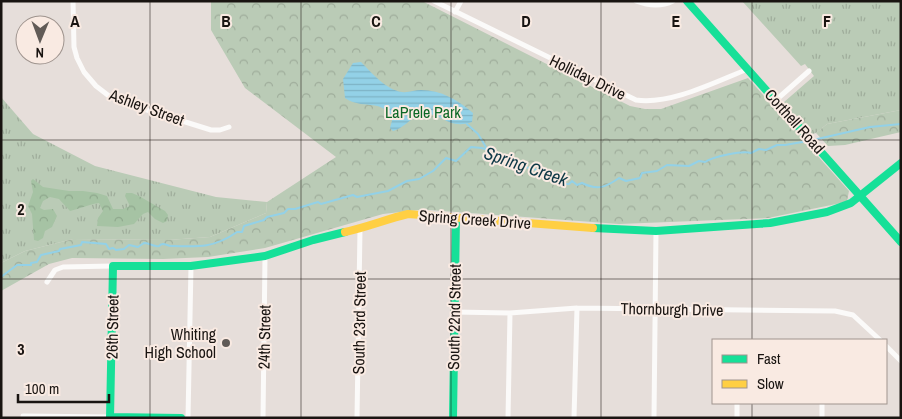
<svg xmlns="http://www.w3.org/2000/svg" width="902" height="419" font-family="'Archivo Narrow',sans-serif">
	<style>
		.grass { fill: url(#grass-tufts) }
		.forest { fill: url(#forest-crowns) }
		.park { fill: url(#park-crowns) }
		.water { fill: url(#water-rules) }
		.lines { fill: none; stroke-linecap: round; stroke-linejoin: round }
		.stream { stroke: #93d1e7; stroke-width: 2 }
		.street { stroke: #fbfaf9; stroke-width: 5 }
		.fast { stroke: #16e098; stroke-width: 8 }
		.slow { stroke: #ffcf43; stroke-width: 8 }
		.grid { fill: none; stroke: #191411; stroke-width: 1; stroke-opacity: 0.55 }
		.poi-dot { fill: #615b57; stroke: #f9eae2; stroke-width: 2 }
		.labels { text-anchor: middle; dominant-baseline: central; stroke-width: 4; stroke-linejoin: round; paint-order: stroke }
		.street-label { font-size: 16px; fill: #191411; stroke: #f9eae2 }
		.park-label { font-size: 16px; fill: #0c6826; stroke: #f9eae2 }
		.poi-label { font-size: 16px; fill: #191411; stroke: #f9eae2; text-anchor: end }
		.water-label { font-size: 18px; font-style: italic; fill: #0d3846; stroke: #f9eae2 }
		.grid-label { font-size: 16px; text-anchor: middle; font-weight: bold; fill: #191411; stroke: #f9eae2; stroke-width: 4; stroke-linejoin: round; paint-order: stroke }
	</style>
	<defs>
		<pattern id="grass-tufts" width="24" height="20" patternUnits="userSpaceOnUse" patternTransform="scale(1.25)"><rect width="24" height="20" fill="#bacbb6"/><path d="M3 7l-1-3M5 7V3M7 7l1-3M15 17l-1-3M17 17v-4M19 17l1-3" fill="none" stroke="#9fad9b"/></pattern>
		<pattern id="forest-crowns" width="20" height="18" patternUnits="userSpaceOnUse" patternTransform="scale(1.25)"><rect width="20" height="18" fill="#a6c3a4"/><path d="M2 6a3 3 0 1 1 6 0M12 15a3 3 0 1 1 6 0" fill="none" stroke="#8ea78c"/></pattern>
		<pattern id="park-crowns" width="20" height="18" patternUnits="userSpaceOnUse" patternTransform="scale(1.25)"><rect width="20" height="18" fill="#bacbb6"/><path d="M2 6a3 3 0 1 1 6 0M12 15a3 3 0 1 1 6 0" fill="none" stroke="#9fad9b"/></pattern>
		<pattern id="water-rules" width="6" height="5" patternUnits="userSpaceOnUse" patternTransform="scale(1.25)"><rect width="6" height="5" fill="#93d1e7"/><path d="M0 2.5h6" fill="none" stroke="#7eb3c5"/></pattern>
	</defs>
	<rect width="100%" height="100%" fill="#e6deda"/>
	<path class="grass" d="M742,1H901V110L827,124L816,133L801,137L776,109L814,76L805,64L801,66Z
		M1,97L33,134L95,166L216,197L267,202L266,213L210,237L168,240L73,239L25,251L1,263Z"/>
	<path class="forest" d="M33,179L43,187L69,191H83L97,193L107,196L113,209H123L130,206L125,196L126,193H132L139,196L165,211L168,215L167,221L163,223L155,219L148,212L143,214L134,224L118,227L97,226L98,218L103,211L99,203C89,204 80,209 70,211L59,199L50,197L43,201L40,208L44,210L53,209L57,216L52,227L45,231L43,238L38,241L34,240L32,214L28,206L33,192L31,181Z"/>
	<path class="park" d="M211,1H422L630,106L645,109H661L748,78L849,191L847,201L841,203L768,218L619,224L429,210H418L383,214L265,248L208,257L163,259L72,258L49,264L1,291V263L25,251L73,239L168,240L210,237L266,213L267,202L336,157L245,88L211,30Z
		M901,110V132L845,145L828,146L816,133L827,124Z"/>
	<path class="water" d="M361,62C372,73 386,90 402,92C408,93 415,90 421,90C441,90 458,100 473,113L472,122C446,131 441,109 420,115C410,118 403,129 393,131L390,128L393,117C379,98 362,110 345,98L343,79L353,63Z"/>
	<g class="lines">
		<path class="stream" d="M467,124L478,134L487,149
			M813,140L870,127L901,124
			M1,277L17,265H31V263L37,262L41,255L59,251L60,249L81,245L82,242L106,244L109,249L113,248L116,250L124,249L129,245L138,247L144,243C148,243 151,245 156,246C162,247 157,245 163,244C166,244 168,246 171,246C199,247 214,248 237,232H242L244,226L264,220L267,217L284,213L288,209H295L318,202L321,204L353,195L357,197L388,191L407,181L419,179L433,171L446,158L456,161L471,147L482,148L513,159L521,166L537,170L565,184H569L572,181L577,185L582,183C598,191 606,187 619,178L626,181L640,178L642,173L657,171L667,165L689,166L699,161L705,162C712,157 743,150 751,153L759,149L766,150L777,145H785L808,141"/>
		<path class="street" d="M73,1L74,47L77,58L84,72L96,86L109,96L128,104L211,130H220L229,127
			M434,1L636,100C671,105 715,82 748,69
			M636,1C649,6 661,7 673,1
			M455,12L461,1
			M776,100L809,71
			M47,282L55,270L63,267L113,266
			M454,312L510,313L577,308L835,311L853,315L880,340
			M886,346L901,361
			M822,403V418
			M23,416L110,417
			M188,418L191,266
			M263,418L265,256
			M357,418L360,229
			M508,418L510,313
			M574,418L577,308
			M654,418L656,231
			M737,418V403"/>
		<path class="fast" d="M687,1L901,242
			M593,228L656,231L770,223L827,212L851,203L901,163
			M110,417L181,418
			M110,418L113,266H191L265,256L313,240L345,232
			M453,418L456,217"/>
		<path class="slow" d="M345,232C367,227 387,219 408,214L593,228"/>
	</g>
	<path class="grid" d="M150,1V418M301,1V418M451,1V418M601,1V418M752,1V340M1,140H901M1,279H901M752,403V418"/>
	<circle class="poi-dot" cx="226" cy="343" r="5"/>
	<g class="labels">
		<g class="street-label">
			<text transform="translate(588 77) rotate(26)">Holliday Drive</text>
			<text transform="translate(147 107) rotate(20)">Ashley Street</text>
			<text transform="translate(795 121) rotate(48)">Corthell Road</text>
			<text transform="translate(475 219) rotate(4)">Spring Creek Drive</text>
			<text transform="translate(672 309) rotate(1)">Thornburgh Drive</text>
			<text transform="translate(454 317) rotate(-89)">South 22nd Street</text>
			<text transform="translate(359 323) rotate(-89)">South 23rd Street</text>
			<text transform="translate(112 327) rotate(-89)">26th Street</text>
			<text transform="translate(264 337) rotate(-89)">24th Street</text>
		</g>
		<g class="park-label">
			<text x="423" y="112">LaPrele Park</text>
		</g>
		<g class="poi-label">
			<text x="216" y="334">Whiting<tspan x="216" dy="18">High School</tspan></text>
		</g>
		<g class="water-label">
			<text transform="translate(526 166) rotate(19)">Spring Creek</text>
		</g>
	</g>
	<g class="grid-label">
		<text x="75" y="27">A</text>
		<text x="226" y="27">B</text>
		<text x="376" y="27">C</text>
		<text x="526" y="27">D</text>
		<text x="676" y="27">E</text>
		<text x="827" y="27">F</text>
		<text x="21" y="215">2</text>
		<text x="21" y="355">3</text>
	</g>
	<rect width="902" height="419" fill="none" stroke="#191411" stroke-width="5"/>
	<rect x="712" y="339" width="175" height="65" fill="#f9eae2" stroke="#9f948e"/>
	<rect x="722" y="355" width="25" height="8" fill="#16e098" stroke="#9f948e"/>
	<text x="757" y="364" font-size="15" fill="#191411">Fast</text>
	<rect x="722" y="380" width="25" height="8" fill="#ffcf43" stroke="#9f948e"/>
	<text x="757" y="389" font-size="15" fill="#191411">Slow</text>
	<g transform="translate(40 40) rotate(181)"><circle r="24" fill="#f9eae2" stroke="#9f948e"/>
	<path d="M0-4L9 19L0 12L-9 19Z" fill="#615b57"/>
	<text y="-8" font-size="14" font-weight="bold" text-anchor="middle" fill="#191411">N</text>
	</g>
	<path d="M18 394v8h91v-8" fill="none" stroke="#191411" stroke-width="2.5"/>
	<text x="25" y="394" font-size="15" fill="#191411" stroke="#f9eae2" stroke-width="4" paint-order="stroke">100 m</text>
</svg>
